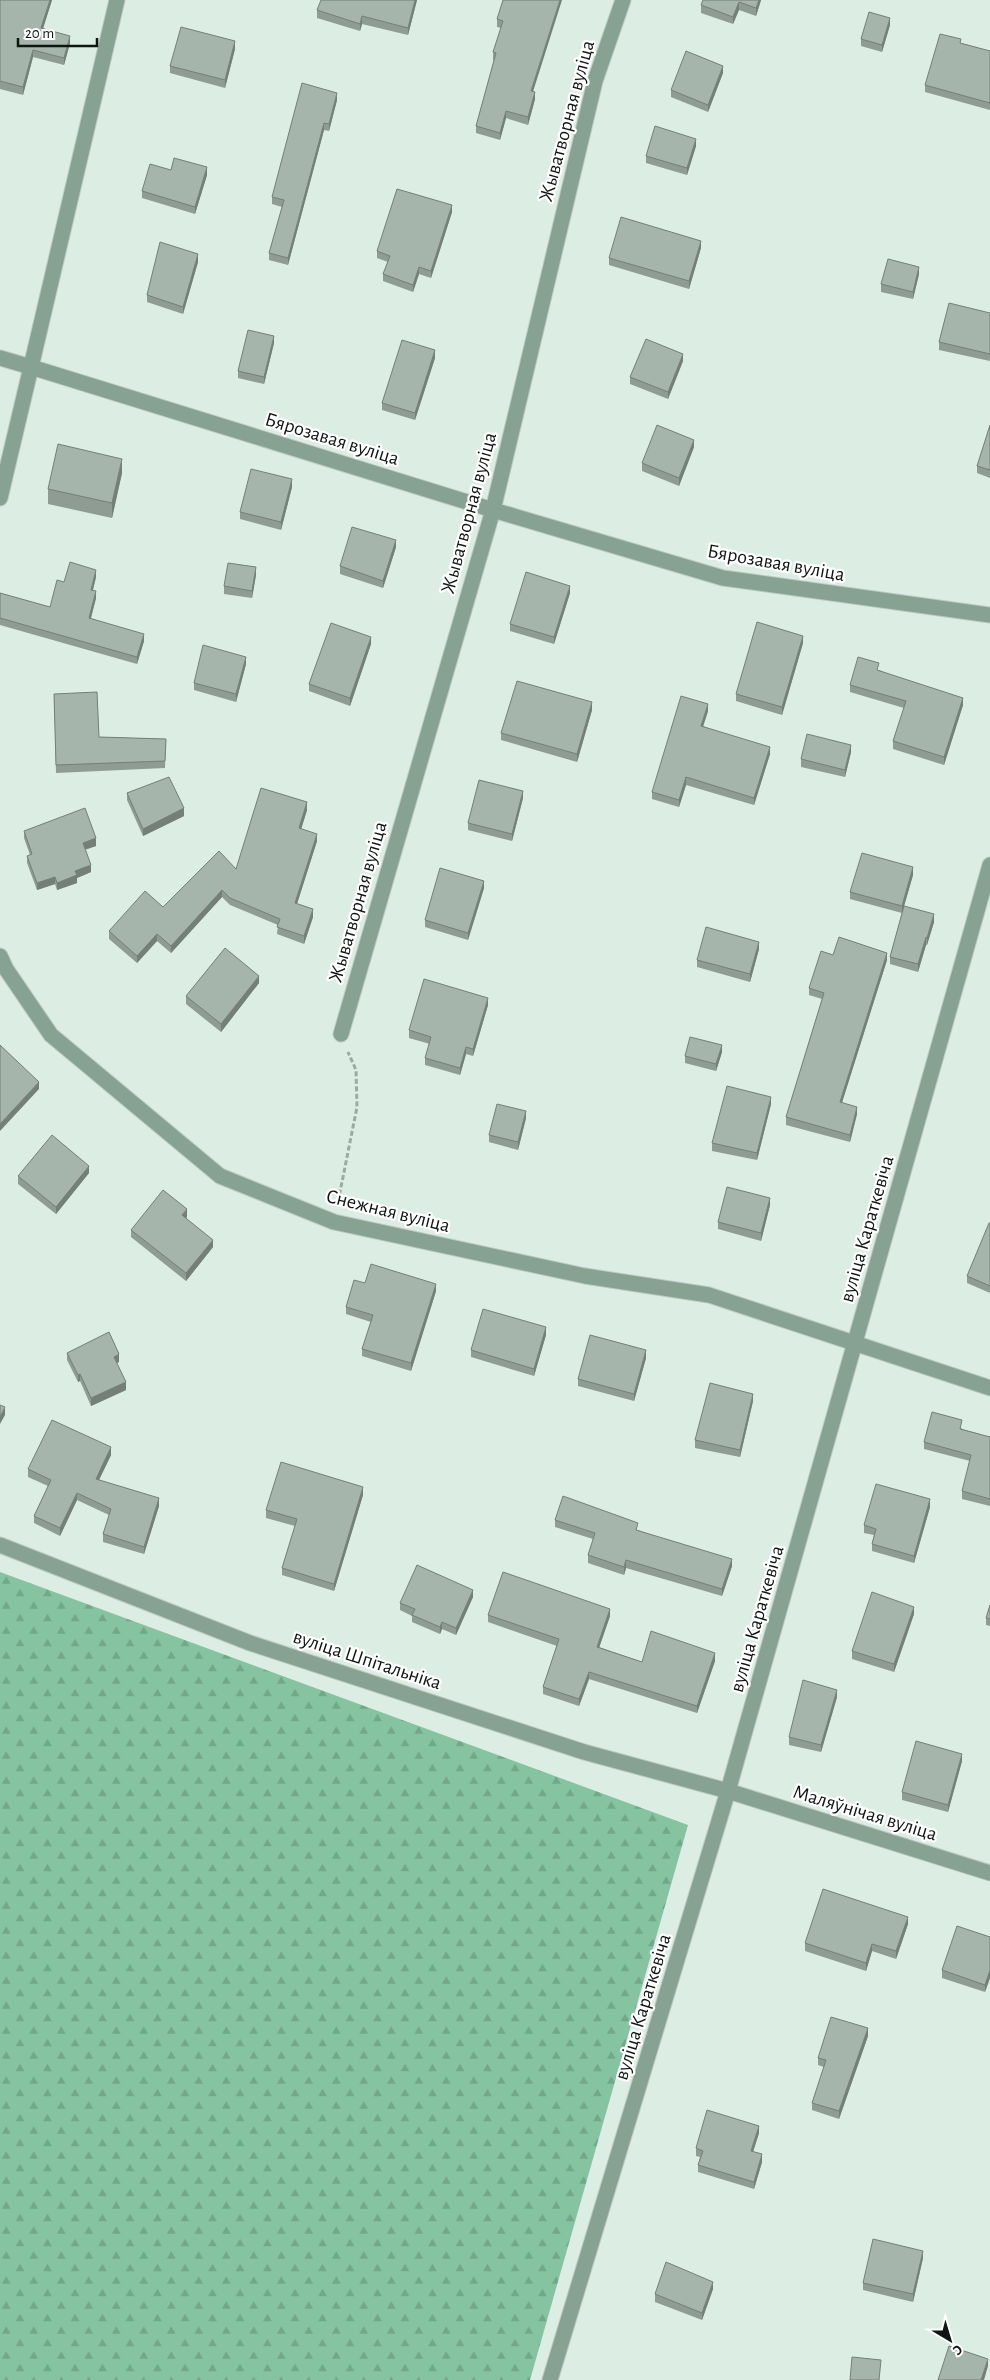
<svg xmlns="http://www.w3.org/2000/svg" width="990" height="2380" font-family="'Alegreya Sans',sans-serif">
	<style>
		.forest { fill: url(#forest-firs) }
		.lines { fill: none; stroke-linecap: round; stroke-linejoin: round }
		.minor-casing { stroke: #bbcac2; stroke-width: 17 }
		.path { stroke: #9daaa2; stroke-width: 3; stroke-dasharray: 5 2.5; stroke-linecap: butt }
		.minor { stroke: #87a192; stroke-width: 15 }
		.wall { fill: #8e9c93 }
		.shaded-wall { fill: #747f78 }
		.building { fill: #a5b5ab; stroke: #747f78 }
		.labels { text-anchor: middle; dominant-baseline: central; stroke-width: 4.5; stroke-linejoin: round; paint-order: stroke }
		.street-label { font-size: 20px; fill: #0f1512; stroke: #fff }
	</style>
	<defs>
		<pattern id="forest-firs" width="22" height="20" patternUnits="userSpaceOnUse" patternTransform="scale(1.25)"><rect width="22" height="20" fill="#86c3a1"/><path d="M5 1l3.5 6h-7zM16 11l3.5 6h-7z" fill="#72a78a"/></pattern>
	</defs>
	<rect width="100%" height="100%" fill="#dcede3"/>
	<path class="forest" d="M0,1572L688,1825L530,2380H0Z"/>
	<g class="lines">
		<defs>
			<path id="minor" d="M117,0L31,367L493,510L723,578L990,615
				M0,358L31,367L0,498
				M0,956L6,969L51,1035L220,1176L334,1222L585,1276L709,1295L990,1388
				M341,1034L493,510L595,81L623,0
				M0,1545L250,1643L584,1752L728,1791L990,1873
				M550,2380L728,1791L990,865"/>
		</defs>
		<use href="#minor" class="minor-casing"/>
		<path class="path" d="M338,1202L357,1107L356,1070L348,1052"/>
		<use href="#minor" class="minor"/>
	</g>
	<path class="wall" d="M0,0H52L43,28L70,43L64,65L33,57L23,95L0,89Z
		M417,0L408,35L362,24L360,31L317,18V10Z
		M503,0L533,92L535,99L528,125L506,118L500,140L476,133V126L494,60H493V52L501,28L497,27V19Z
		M761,0L756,16L739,10L733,24L701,13V5Z
		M890,25L882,52L861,46V39Z
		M961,43L990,51V110L925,92V85Z
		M235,49L225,88L170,73V66Z
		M723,73L708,112L671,97V90Z
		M337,100L329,131L324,130L288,265L269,260V253L282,207L272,204V197Z
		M696,146L687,175L646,163V156Z
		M171,170L207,175L195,214L142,198V191Z
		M452,212L431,278L419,274L413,292L383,281V274L388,262L377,258V251Z
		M701,248L689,289L609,265V258Z
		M198,262L183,314L147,302V295Z
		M919,274L913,299L881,292V284Z
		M990,313V361L939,350V342Z
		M274,343L264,384L238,378V371Z
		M435,358L415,420L382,410V403Z
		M683,361L668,399L630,384V377Z
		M990,425V478L977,473V466Z
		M694,447L679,486L642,471V463Z
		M122,473L112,518L48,504V489Z
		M292,487L281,530L240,519V512Z
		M396,547L383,588L340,574V566Z
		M256,575L252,598L224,594V586Z
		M96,577L93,590L96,598L91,618L144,641L137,664L0,625V593L50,607L64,582Z
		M570,593L554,644L510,631V624Z
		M803,643L782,715L736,701V694Z
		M371,644L350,706L309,691V684Z
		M246,664L236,702L194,690V683Z
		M879,670L963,705L944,765L893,749V741L904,708L850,692V685Z
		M54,694L99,737L166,739L165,768L56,773Z
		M592,710L577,762L501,740V733Z
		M708,711L703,726L770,754L754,805L686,785L679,807L652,799V792Z
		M851,752L845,777L801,767V759Z
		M127,793L184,816L143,836L127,800Z
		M523,798L512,841L468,830V823Z
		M307,810L301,829L317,841L297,904L313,917L304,944L277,934L278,925L230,905L222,897L171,953L157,941L137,963L109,939V931L163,907L236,869Z
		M24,831L96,846L85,850L91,872L77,878V883L57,890L55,884L37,890L27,863V856L30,855L24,838Z
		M913,875L904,906L934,922L927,945H926L918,972L890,964V957L902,913L850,899V892Z
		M484,888L468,940L425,927V920Z
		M759,949L750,982L697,967V960Z
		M833,955L887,960L842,1102L857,1114L850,1142L786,1125V1117L822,999L809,995V988Z
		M259,983L221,1032L186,1004V996Z
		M488,1005L473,1056L466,1054L460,1075L425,1065V1058L430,1044L409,1038V1030Z
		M722,1052L716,1071L685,1063V1056Z
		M771,1104L757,1160L712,1151V1143Z
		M526,1118L518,1150L489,1142V1135Z
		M89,1173L56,1214L18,1184V1176Z
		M770,1205L761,1241L718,1229V1222Z
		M187,1217L186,1218L213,1247L186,1281L131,1237V1230Z
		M990,1223V1293L967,1283V1276Z
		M365,1283L436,1291L411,1371L362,1356V1349L371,1322L346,1314V1307Z
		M546,1335L534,1376L471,1357V1350Z
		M67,1353L119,1362L117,1363L126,1390L91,1406L80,1381L78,1382L67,1360Z
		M646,1358L634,1401L578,1386V1379Z
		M753,1401L740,1457L695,1448V1440Z
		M962,1428V1429L990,1437V1506L962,1499V1491L970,1461L924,1449V1442Z
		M111,1455L99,1480L159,1506L144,1554L103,1542V1534L109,1515L77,1500L60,1536L34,1523V1516L48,1486L28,1477V1469Z
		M363,1495L334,1591L282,1575V1568L295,1526L266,1518V1510Z
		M930,1507L914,1563L872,1551V1544L874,1535L864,1533V1525Z
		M555,1520L638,1530L732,1566L722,1596L626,1568L624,1575L588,1563V1555L593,1539L555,1527Z
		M473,1597L456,1635L442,1629L440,1634L412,1622V1616L400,1610V1603Z
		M990,1605V1626L986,1625V1618Z
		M914,1614L894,1672L852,1659V1651Z
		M488,1615L610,1616L599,1647L642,1662L715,1661L697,1713L589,1679L579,1706L543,1694V1687L557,1646L488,1622Z
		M837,1697L821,1752L789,1745V1737Z
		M962,1761L948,1812L902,1800V1792Z
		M908,1924L896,1959L872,1951L866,1971L805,1951V1943Z
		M990,1937V1978L985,1992L942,1978V1970Z
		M868,2036L839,2119L812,2110V2103L824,2067L818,2065V2058Z
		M759,2133L753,2152L762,2162L754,2189L698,2172V2165L700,2157L696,2156V2148Z
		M923,2258L913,2302L863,2290V2283Z
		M713,2289L702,2320L655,2302V2294Z"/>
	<path class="shaded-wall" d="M50,0H52L41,35V28Z
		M415,0H417L408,35V28Z
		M560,0H562L531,98V91Z
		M759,0H761L756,16V8Z
		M739,2V10L733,24V17Z
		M362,16V24L360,31V24Z
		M890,18V25L882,52V45Z
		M70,36V43L64,65V58Z
		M235,41V49L225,88V80Z
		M33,50V57L23,95V87Z
		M723,66V73L708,112V105Z
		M535,92V99L528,125V117Z
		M337,93V100L329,131V124Z
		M506,111V118L500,140V133Z
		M324,123V130L288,265V258Z
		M696,139V146L687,175V168Z
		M207,167V175L195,214V207Z
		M452,205V212L431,278V271Z
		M701,241V248L689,289V281Z
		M198,254V262L183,314V307Z
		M419,267V274L413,292V285Z
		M919,267V274L913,299V292Z
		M274,336V343L264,384V377Z
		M435,350V358L415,420V413Z
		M683,354V361L668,399V392Z
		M694,440V447L679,486V478Z
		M122,459V473L112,518V503Z
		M292,479V487L281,530V522Z
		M396,540V547L383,588V581Z
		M256,567V575L252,598V591Z
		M96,570V577L91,597V590Z
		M570,586V593L554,644V637Z
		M96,591V598L89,625V618Z
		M144,634V641L137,664V657Z
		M803,636V643L782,715V707Z
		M371,637V644L350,706V698Z
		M246,657V664L236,702V694Z
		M963,698V705L944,765V757Z
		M592,702V710L577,762V754Z
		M708,704V711L701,733V726Z
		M851,745V752L845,777V770Z
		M770,747V754L754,805V798Z
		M686,777V785L679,807V800Z
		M523,791V798L512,841V834Z
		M307,802V810L299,836V828Z
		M184,808V816L143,836V829Z
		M317,834V841L295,910V903Z
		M96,838V846L83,850V843Z
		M91,865V872L77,878V883L57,890V883L75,871Z
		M913,867V875L902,913V906Z
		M55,877V884L37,890V883Z
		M484,881V888L468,940V933Z
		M222,890V897L171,953V946Z
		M313,909V917L304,944V936Z
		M934,914V922L927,945V938Z
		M157,934V941L137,963V956Z
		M926,937V945L918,972V964Z
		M759,942V949L750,982V974Z
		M887,953V960L840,1109V1102Z
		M259,976V983L221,1032V1024Z
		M488,998V1005L473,1056V1049Z
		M722,1045V1052L716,1071V1064Z
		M466,1047V1054L460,1075V1068Z
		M39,1082V1089L0,1131V1124Z
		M771,1097V1104L757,1160V1153Z
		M857,1107V1114L850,1142V1135Z
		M526,1111V1118L518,1150V1142Z
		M89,1166V1173L56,1214V1207Z
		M770,1198V1205L761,1241V1233Z
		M187,1209V1217L182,1222V1215Z
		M213,1240V1247L186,1281V1273Z
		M436,1284V1291L411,1371V1363Z
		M546,1327V1335L534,1376V1369Z
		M646,1350V1358L634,1401V1394Z
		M119,1354V1362L114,1364V1357Z
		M80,1374V1381L78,1382V1375Z
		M126,1382V1390L91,1406V1398Z
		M753,1394V1401L740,1457V1450Z
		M5,1407V1415L0,1424V1417Z
		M111,1447V1455L96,1486V1479Z
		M363,1487V1495L334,1591V1584Z
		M77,1493V1500L60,1536V1528Z
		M159,1498V1506L144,1554V1547Z
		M930,1499V1507L914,1563V1556Z
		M732,1559V1566L722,1596V1589Z
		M626,1560V1568L624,1575V1567Z
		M473,1590V1597L456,1635V1628Z
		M914,1607V1614L894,1672V1664Z
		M610,1609V1616L597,1654V1647Z
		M442,1622V1629L440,1634V1627Z
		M715,1653V1661L697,1713V1706Z
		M589,1672V1679L579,1706V1699Z
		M837,1690V1697L821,1752V1745Z
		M962,1754V1761L948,1812V1805Z
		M908,1917V1924L896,1959V1951Z
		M872,1944V1951L866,1971V1963Z
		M990,1970V1978L985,1992V1985Z
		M868,2028V2036L839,2119V2111Z
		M759,2126V2133L751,2158V2151Z
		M762,2154V2162L754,2189V2182Z
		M923,2251V2258L913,2302V2294Z
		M713,2282V2289L702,2320V2313Z
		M988,2359V2366L984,2380H981Z"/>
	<path class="building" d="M0,0H50L41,28L70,36L64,58L33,50L23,87L0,81Z
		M321,0H415L408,28L362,16L360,24L317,10Z
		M503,0H560L531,91L535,92L528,117L506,111L500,133L476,126L496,53L493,52L503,21L497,19Z
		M703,0H759L756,8L739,2L733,17L701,5Z
		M869,12L890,18L882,45L861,39Z
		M181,27L235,41L225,80L170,66Z
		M940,34L961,39L960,43L990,51V103L925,85Z
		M686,51L723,66L708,105L671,90Z
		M302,83L337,93L329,124L324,123L288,258L269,253L284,200L272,197Z
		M655,126L696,139L687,168L646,156Z
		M174,158L207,167L195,207L142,191L150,164L171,170Z
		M397,189L452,205L431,271L419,267L413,285L383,274L390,256L377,251Z
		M621,217L701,241L689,281L609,258Z
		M160,242L198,254L183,307L147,295Z
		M888,259L919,267L913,292L881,284Z
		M949,303L990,313V354L939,342Z
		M248,330L274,336L264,377L238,371Z
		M646,339L683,354L668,392L630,377Z
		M402,340L435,350L415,413L382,403Z
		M657,425L694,440L679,478L642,463Z
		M990,425V470L977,466Z
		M58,444L122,459L112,503L48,489Z
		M251,469L292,479L281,522L240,512Z
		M352,527L396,540L383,581L340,566Z
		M70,562L96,570L91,590L96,591L89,618L144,634L137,657L0,618V593L50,607L57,580L64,582Z
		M228,563L256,567L252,591L224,586Z
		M526,572L570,586L554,637L510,624Z
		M757,622L803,636L782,707L736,694Z
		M331,623L371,637L350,698L309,684Z
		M203,645L246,657L236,694L194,683Z
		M858,657L879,663L877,670L963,698L944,757L893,741L906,701L850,685Z
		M517,681L592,702L577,754L501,733Z
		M97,692L99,737L166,739L165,761L56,765L54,694Z
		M681,696L708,704L701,726L770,747L754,798L686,777L679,800L652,792Z
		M807,734L851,745L845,770L801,759Z
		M169,777L184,808L143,829L127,793Z
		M479,780L523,791L512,834L468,823Z
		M261,788L307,802L299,828L317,834L295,903L313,909L304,936L277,927L280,919L230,898L222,890L171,946L157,934L137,956L109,931L145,891L163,907L219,851L236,869Z
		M85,808L96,838L83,843L91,865L75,871L77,875L57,883L55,877L37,883L27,856L32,854L24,831Z
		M862,853L913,867L902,906L850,892Z
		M440,868L484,881L468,933L425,920Z
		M904,906L934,914L927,938L926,937L918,964L890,957Z
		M706,927L759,942L750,974L697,960Z
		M839,937L887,953L840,1102L857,1107L850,1135L786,1117L824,993L809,988L821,951L833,955Z
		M225,948L259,976L221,1024L186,996Z
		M424,979L488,998L473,1049L466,1047L460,1068L425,1058L431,1037L409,1030Z
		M690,1037L722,1045L716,1064L685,1056Z
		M0,1045L39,1082L0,1124Z
		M727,1086L771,1097L757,1153L712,1143Z
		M497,1104L526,1111L518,1142L489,1135Z
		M52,1135L89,1166L56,1207L18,1176Z
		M727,1187L770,1198L761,1233L718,1222Z
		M163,1190L187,1209L182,1215L213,1240L186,1273L131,1230Z
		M989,1223H990V1286L967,1276Z
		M371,1264L436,1284L411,1363L362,1349L373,1315L346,1307L354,1280L365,1283Z
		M483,1309L546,1327L534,1369L471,1350Z
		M109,1332L119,1354L114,1357L126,1382L91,1398L80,1374L78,1375L67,1353Z
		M590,1335L646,1350L634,1394L578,1379Z
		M710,1383L753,1394L740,1450L695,1440Z
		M0,1405L5,1407L0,1417Z
		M932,1412L962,1420L960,1429L990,1437V1499L962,1491L971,1455L924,1442Z
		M52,1420L111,1447L96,1479L159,1498L144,1547L103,1534L111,1509L77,1493L60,1528L34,1516L51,1480L28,1469Z
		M281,1462L363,1487L334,1584L282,1568L297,1519L266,1510Z
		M876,1484L930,1499L914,1556L872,1544L876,1529L864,1525Z
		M563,1496L638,1523L636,1530L732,1559L722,1589L626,1560L624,1567L588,1555L595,1533L555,1520Z
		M417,1565L473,1590L456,1628L442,1622L440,1627L412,1615L415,1609L400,1603Z
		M503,1572L610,1609L597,1647L642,1662L651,1631L715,1653L697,1706L589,1672L579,1699L543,1687L559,1639L488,1615Z
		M872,1592L914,1607L894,1664L852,1651Z
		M990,1605V1619L986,1618Z
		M803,1680L837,1690L821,1745L789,1737Z
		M916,1741L962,1754L948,1805L902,1792Z
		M823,1889L908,1917L896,1951L872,1944L866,1963L805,1943Z
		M957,1926L990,1937V1970L985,1985L942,1970Z
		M831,2017L868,2028L839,2111L812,2103L826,2060L818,2058Z
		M707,2110L759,2126L751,2151L762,2154L754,2182L698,2165L703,2151L696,2148Z
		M873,2239L923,2251L913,2294L863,2283Z
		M666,2262L713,2282L702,2313L655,2294Z
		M949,2346L988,2359L981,2380H938Z
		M852,2357L881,2360L879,2380H850Z"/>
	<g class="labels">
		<g class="street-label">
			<text transform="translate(567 121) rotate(-75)">Жыватворная вуліца</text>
			<text transform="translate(332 439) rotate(17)">Бярозавая вуліца</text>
			<text transform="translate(469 513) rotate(-75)">Жыватворная вуліца</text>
			<text transform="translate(776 563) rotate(10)">Бярозавая вуліца</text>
			<text transform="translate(358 902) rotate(-74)">Жыватворная вуліца</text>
			<text transform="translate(388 1211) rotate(14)">Снежная вуліца</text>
			<text transform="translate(867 1229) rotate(-74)">вуліца Караткевіча</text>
			<text transform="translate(757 1619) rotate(-74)">вуліца Караткевіча</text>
			<text transform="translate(367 1660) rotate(18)">вуліца Шпітальніка</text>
			<text transform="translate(865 1813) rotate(17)">Маляўнічая вуліца</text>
			<text transform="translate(643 2007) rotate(-73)">вуліца Караткевіча</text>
		</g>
	</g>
	<g transform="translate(950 2340) rotate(142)" stroke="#ffffff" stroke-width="4" paint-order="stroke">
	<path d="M0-4L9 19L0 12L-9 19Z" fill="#0f1512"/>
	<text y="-8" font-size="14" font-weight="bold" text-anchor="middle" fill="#0f1512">С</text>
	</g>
	<path d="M18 38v8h79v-8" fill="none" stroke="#0f1512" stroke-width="2.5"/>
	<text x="25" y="38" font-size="15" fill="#0f1512" stroke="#ffffff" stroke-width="4" paint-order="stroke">20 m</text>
</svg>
